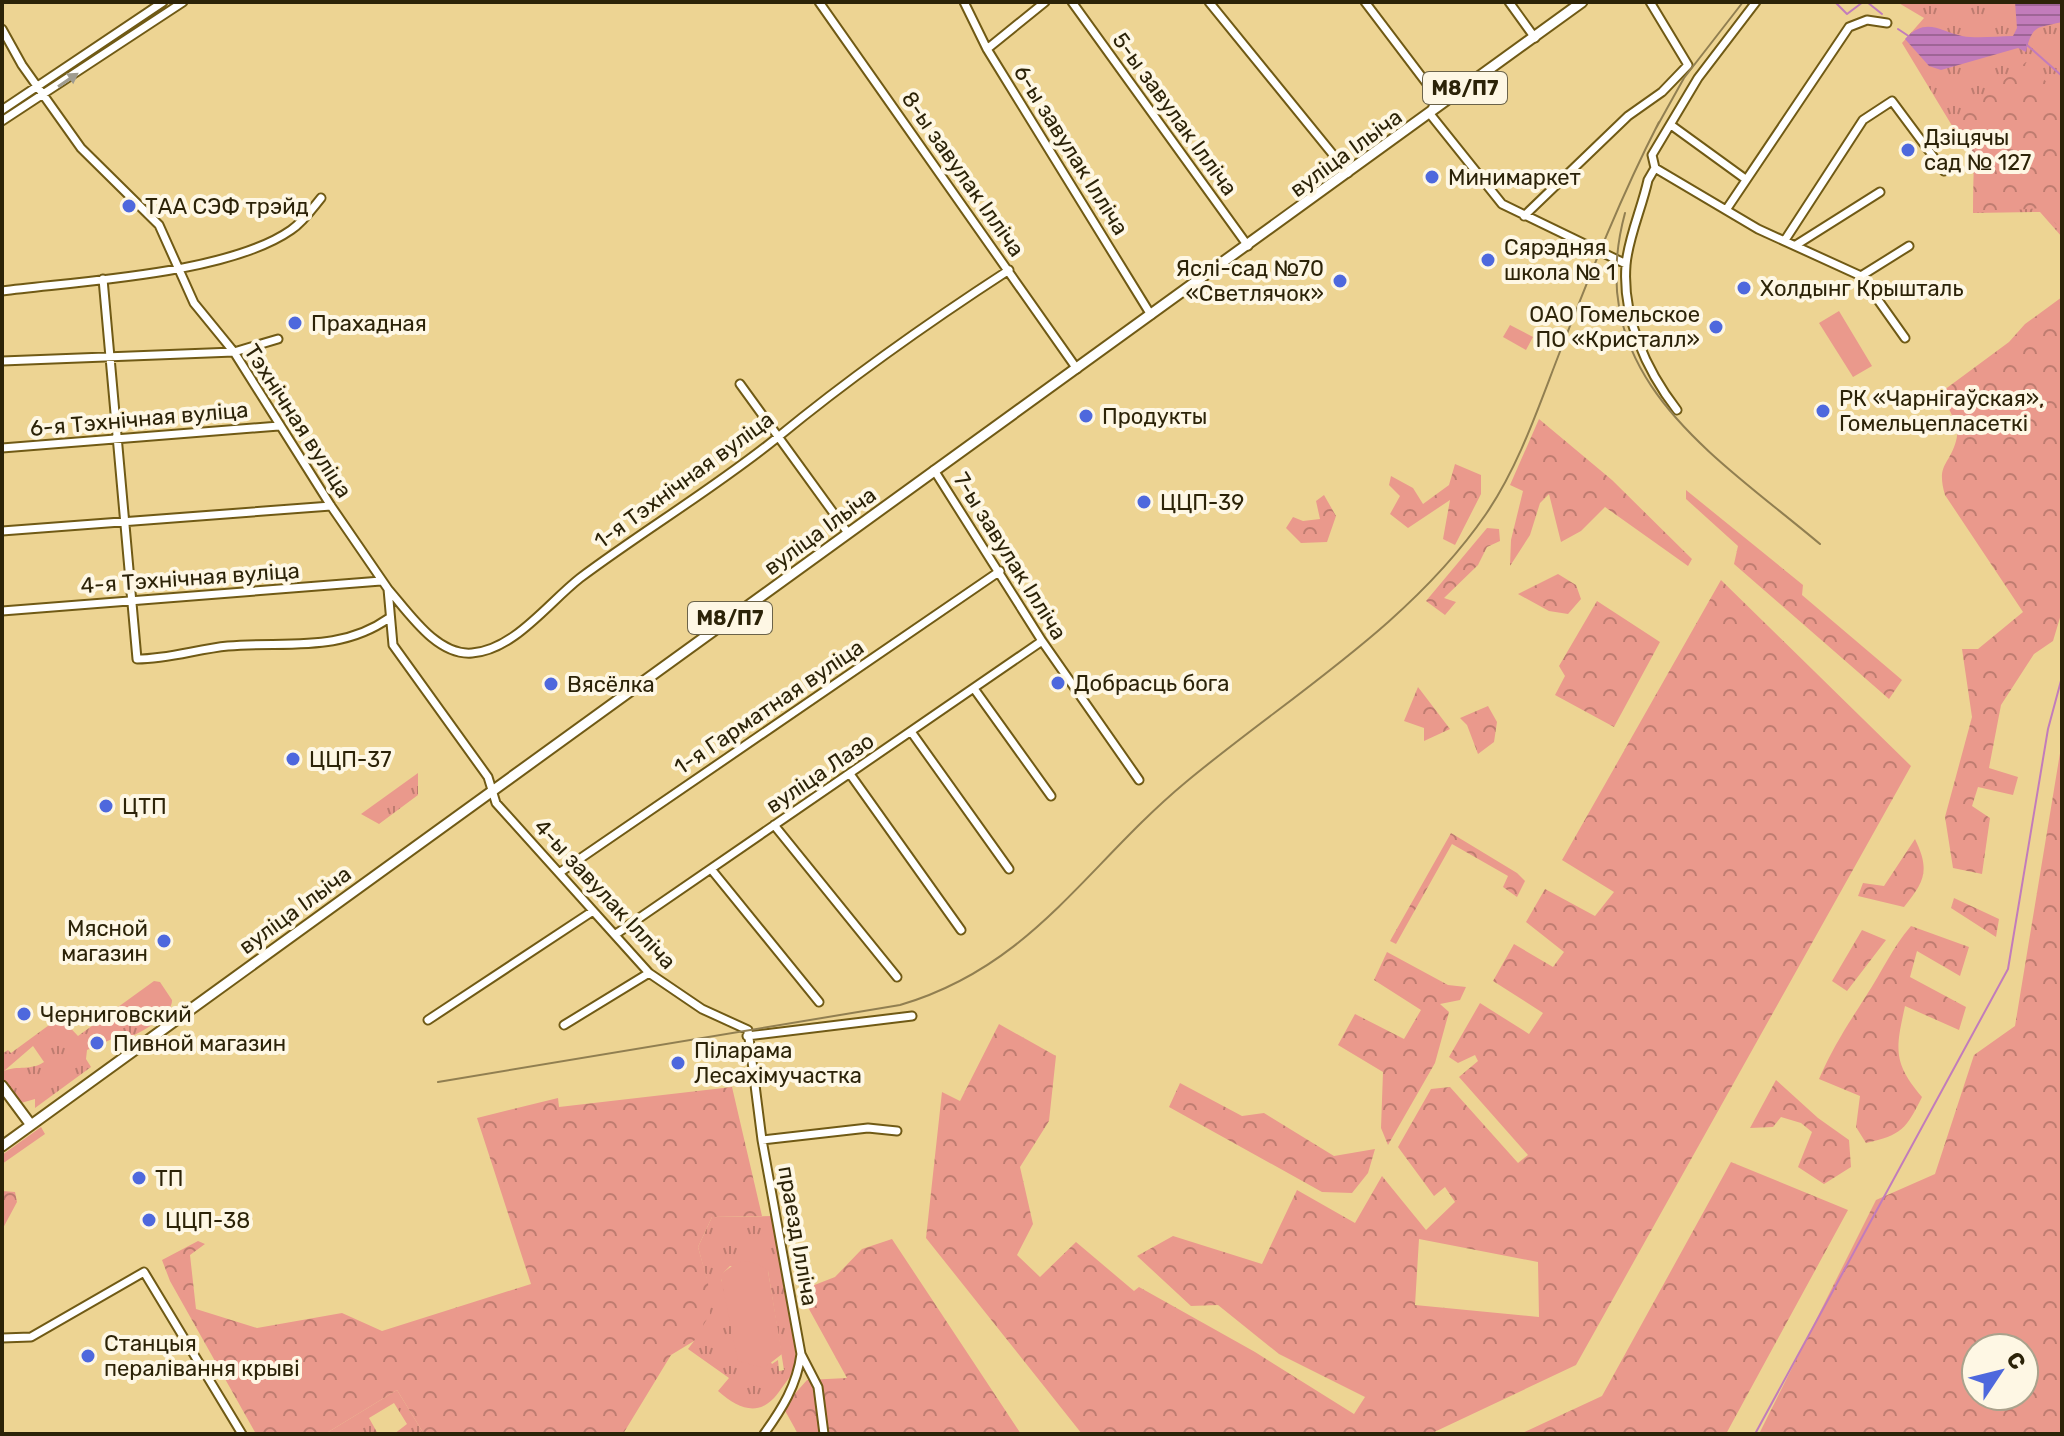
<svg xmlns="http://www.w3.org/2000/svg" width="2064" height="1436" font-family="Rubik,sans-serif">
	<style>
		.grass { fill: url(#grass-tufts); fill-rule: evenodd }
		.forest { fill: url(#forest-crowns); fill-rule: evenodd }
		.pitch { fill: #ea998c }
		.water { fill: url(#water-rules) }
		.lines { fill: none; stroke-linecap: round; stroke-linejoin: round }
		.stream { stroke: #c27cbb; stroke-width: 2 }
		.minor-casing { stroke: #705a15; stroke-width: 11 }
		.major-casing { stroke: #705a15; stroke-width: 13 }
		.minor { stroke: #fff; stroke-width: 7 }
		.major { stroke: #fff; stroke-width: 9 }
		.rail { stroke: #917f51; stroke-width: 2 }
		.oneway { fill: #a09c90 }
		.poi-dot { fill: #4e68dd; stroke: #fef7e4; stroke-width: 3 }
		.labels { text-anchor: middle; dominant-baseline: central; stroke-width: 8; stroke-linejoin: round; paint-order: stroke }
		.shield { fill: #fef7e4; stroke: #6b634a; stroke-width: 2 }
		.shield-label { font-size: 20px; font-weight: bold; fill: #2c2308 }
		.street-label { font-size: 22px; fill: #2c2308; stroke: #fef7e4 }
		.poi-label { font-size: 22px; fill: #2c2308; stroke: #fef7e4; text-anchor: start }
	</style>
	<defs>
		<pattern id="grass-tufts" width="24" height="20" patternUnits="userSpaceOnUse" patternTransform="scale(2)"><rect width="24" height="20" fill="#ea998c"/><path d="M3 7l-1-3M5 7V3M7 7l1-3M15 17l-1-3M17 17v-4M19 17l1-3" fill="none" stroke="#be7c70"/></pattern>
		<pattern id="forest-crowns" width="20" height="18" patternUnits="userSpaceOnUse" patternTransform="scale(2)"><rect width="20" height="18" fill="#ea998c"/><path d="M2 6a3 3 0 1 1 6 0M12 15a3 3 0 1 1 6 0" fill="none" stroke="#be7c70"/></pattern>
		<pattern id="water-rules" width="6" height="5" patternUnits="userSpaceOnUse" patternTransform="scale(2)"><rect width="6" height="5" fill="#c27cbb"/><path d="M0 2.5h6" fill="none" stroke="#9e6596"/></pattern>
	</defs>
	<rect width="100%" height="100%" fill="#edd493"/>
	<path class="grass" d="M1897,2H2062V237L2040,212L1973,213L1974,162L1902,43L1924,18Z
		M418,773V795L379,824L361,814Z
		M154,981L160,982L172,1000C173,1019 126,1040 111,1045L112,1039L87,1050L86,1059L91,1067L35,1108V1099L21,1103L2,1077V1054L8,1050L11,1053L60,1017L78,1036ZM33,1046L44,1062C31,1071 18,1065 4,1071Z
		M41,1127L45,1134L2,1164V1155Z
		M772,1216L797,1362C795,1372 787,1380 781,1389C762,1418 741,1411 718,1391L729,1378L688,1349L694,1341L707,1280L698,1247L712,1217ZM730,1266L768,1271L784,1370L779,1371L778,1360L772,1364L721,1280V1275Z
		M397,1390L424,1434H394L407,1424L394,1403L369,1418L378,1434H325Z"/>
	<path class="forest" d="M2026,62L2062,97V231L2041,208L1973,213L1974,163L1953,122Z
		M2062,297V611L2053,641L2034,654L2001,705L1989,768L2018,777L2013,795L1978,787L1972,806L1990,818L1982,874L1953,868L1945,817L1972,717L1962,649H1978L2023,612L1945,495C1936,464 1949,466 1956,441C1961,426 1947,406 1940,393L2009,342L2025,324Z
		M1539,419L1612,480L1692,559L1688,566L1605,507L1581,531L1561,542L1549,494L1540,503L1530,535L1510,566L1511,540L1523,491L1510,485Z
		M1455,464L1481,475V494L1455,545L1443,539L1450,500L1408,528L1390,514L1400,496L1389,485L1391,476L1413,488L1423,504L1449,485Z
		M1686,490L1803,585L1802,595L1902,680L1889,699L1734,564L1738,546L1686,499Z
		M1324,495L1336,516L1327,542L1301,543L1286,528L1293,517L1303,521L1320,519L1316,501Z
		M1487,528L1499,529L1500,541L1487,547L1478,565L1444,598L1456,602L1445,615L1426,601Z
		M1558,574L1576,585L1581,599L1568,614L1549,611L1518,594Z
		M1721,580L1911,766L1576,1365L1430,1434H1082L926,1238L942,1092L960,1101L999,1024L1056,1056L1049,1121L1020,1167L1033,1224L1017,1255L1040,1277L1076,1242L1134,1291L1139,1287L1255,1352L1354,1414L1365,1397L1279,1354L1218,1305L1191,1306L1137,1256L1173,1236L1262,1264L1297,1190L1355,1223L1382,1176L1426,1230L1455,1202L1445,1187L1434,1196L1398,1147L1431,1089L1450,1087L1518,1163L1528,1155L1459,1077L1478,1061L1475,1055L1458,1063L1449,1057L1480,1003L1529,1034L1543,1013L1493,981L1514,944L1553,967L1564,952L1526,922L1545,889L1595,916L1614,892L1562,860ZM1419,1239L1538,1262L1539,1317L1415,1305Z
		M1597,601L1660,642L1614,727L1555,695L1565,676L1559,666Z
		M1418,687L1450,729L1424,741V728L1404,721Z
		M1488,706L1497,722L1494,742L1478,754L1467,725L1460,718Z
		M2062,741V1434H1759L1876,1200L1935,1174L1974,1055L2015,1026ZM1976,1348H2024V1396H1976Z
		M1451,833L1517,873L1525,881L1517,897L1503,887L1508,876L1452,844L1396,944L1390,941Z
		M1915,839C1930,870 1925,881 1904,907L1858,896L1863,883L1884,886Z
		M1954,898L1999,919L1996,937L1951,908Z
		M1911,926L1969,947L1960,976L1917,951L1910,977L1966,1007L1959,1030L1905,1006C1896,1048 1892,1062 1922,1097C1906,1129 1902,1135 1866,1143L1856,1127L1860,1096L1819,1079C1834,1045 1847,1026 1866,996C1882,972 1892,948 1911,926Z
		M1862,930L1886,940L1847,991L1832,981Z
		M1387,952L1448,985L1466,987L1460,1000L1440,1004L1449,1012L1435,1063L1388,1145L1381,1128L1383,1072L1338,1045L1355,1014L1404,1039L1421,1010L1374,980Z
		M1776,1080L1818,1118L1849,1140L1851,1167L1824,1184L1798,1167L1812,1132L1801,1123L1781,1117L1773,1127L1750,1128Z
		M1180,1083L1242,1116L1264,1113L1334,1156L1375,1149L1368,1173L1352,1193L1322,1192L1169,1107Z
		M732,1087L762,1216L712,1217L698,1247L708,1282L710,1314L694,1341L671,1355L623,1434H424L397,1390L325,1434H256L170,1281L162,1260L198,1241L205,1244L190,1255L196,1309L257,1328L342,1313L382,1331L531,1284L477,1118L558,1098L559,1107Z
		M1731,1162L1848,1210L1726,1434H1520L1602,1396Z
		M2,1191L15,1192L17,1202L2,1230Z
		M892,1239L1021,1434H798L783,1407L807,1380L847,1378L799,1291L835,1277L862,1249Z"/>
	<path class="pitch" d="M1839,311L1872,366L1853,377L1819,323Z
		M1510,325L1533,337L1526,350L1503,337Z
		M745,1261L758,1264L768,1271L782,1354L764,1368L738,1361L721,1279V1274L736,1263Z"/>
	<path class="water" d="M2015,2H2062V22C2038,28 2032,24 2026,52L2018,48L1941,70L1929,66L1905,39C1926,16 1941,32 1962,36C1978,39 1997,36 2013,36L2017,28Z"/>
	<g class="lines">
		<path class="stream" d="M1835,2L1847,14L1863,2
			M1867,2L1882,14
			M1898,29L1910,37
			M2027,45L2062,76
			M1755,1434L2008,969L2048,729L2062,677"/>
		<defs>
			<path id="minor" d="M819,2L1077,369
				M964,2L987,49L1151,315
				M1072,2L1248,246
				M1209,2L1348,173
				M1365,2L1437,97L1430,114L1502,204L1626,264
				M1509,2L1535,38
				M2,29L22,65L81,148L159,225L194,303L234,352L331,506L388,589L393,645L488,777L496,803L649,973L702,1009L748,1030L762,1140L801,1354C797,1385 782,1409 764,1434
				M987,49L1045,2
				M2,110L163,2
				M2,121L183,2
				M1671,125L1744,178
				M1655,168L1758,229L1861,276L1905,338
				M1726,210L1849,27L1867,20L1887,23
				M1524,216L1628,116L1662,92L1688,65L1650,2
				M1785,240L1863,120L1892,101L1944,171
				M1796,245L1880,192
				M1861,276L1909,246
				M103,279L137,659C169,659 197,649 228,646C285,641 340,653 389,618
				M2,291C80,281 228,274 291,230C303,222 312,209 321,198
				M2,361L234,352L278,339
				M740,384L848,533
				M1677,410C1646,370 1622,317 1626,265C1628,238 1642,208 1648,180L1655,168L1652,155L1698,78L1756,2
				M2,448L279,426
				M934,470L1042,641L1139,780
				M2,531L331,506
				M388,589C409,613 437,656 472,653C514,650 548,603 580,578C644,530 715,488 778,437C851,377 929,322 1009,270
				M2,611L381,581
				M975,690L1051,796
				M912,733L1009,869
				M850,774L961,930
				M774,825L897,977
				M711,869L819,1002
				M559,873L1000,571
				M616,934L1042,641
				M428,1020L593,911
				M564,1025L649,973
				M747,1036L912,1016
				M762,1140L868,1128L897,1131
				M2,1338L31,1337L144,1272L242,1434
				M801,1354L818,1387L824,1434"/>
			<path id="major" d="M2,1086L31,1125
				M2,1146L1582,2"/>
		</defs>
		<use href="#minor" class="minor-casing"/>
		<use href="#major" class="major-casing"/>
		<use href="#minor" class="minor"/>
		<use href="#major" class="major"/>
		<path class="rail" d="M1655,130L1684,78L1743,2
			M1625,213C1581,376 1713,454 1820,544
			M438,1082L900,1005C1033,966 1086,865 1186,782C1288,697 1410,625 1486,514C1520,464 1539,405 1561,349C1591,272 1621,196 1659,122"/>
	</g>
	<defs><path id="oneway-solid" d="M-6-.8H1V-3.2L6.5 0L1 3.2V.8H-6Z" transform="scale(2)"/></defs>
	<use class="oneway" href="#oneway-solid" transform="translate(68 80) rotate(-34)"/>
	<g class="poi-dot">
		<circle cx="1908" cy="150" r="8"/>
		<circle cx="1432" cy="177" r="8"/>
		<circle cx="129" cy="206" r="8"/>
		<circle cx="1488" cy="260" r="8"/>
		<circle cx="1340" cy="281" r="8"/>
		<circle cx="1744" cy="288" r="8"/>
		<circle cx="295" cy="323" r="8"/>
		<circle cx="1716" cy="327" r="8"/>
		<circle cx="1823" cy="411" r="8"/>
		<circle cx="1086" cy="416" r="8"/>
		<circle cx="1144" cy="502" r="8"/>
		<circle cx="1058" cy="683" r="8"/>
		<circle cx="551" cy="684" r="8"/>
		<circle cx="293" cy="759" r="8"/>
		<circle cx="106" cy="806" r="8"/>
		<circle cx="164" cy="941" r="8"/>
		<circle cx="24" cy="1014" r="8"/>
		<circle cx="97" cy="1043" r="8"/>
		<circle cx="678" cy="1063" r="8"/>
		<circle cx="139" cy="1178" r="8"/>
		<circle cx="149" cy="1220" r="8"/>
		<circle cx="88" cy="1356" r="8"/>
	</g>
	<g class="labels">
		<g class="shield">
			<rect x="1423" y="72" width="84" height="32" rx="6"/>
			<rect x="688" y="602" width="84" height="32" rx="6"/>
		</g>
		<g class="shield-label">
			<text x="1465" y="88">М8/П7</text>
			<text x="730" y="618">М8/П7</text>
		</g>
		<g class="street-label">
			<text transform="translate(1175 114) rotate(54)">5-ы завулак Ілліча</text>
			<text transform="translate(1071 150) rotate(58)">6-ы завулак Ілліча</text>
			<text transform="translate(1346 153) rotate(-36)">вуліца Ільіча</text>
			<text transform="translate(963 174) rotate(55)">8-ы завулак Ілліча</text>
			<text transform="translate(139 419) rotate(-5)">6-я Тэхнічная вуліца</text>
			<text transform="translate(298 421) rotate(57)">Тэхнічная вуліца</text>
			<text transform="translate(684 480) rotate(-36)">1-я Тэхнічная вуліца</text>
			<text transform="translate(820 531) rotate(-36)">вуліца Ільіча</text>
			<text transform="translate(1010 556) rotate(58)">7-ы завулак Ілліча</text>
			<text transform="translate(190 578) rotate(-4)">4-я Тэхнічная вуліца</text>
			<text transform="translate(769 707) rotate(-34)">1-я Гарматная вуліца</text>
			<text transform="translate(820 773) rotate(-34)">вуліца Лазо</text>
			<text transform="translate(605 894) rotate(47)">4-ы завулак Ілліча</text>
			<text transform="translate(295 910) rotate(-36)">вуліца Ільіча</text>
			<text transform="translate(798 1236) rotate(80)">праезд Ілліча</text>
		</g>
		<g class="poi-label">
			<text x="1924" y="137">Дзіцячы<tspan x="1924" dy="25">сад № 127</tspan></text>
			<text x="1448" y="177">Минимаркет</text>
			<text x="145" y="206">ТАА СЭФ трэйд</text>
			<text x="1504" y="247">Сярэдняя<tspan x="1504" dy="25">школа № 1</tspan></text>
			<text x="1324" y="268" text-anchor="end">Яслі-сад №70<tspan x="1324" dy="25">«Светлячок»</tspan></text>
			<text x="1760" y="288">Холдынг Крышталь</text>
			<text x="1700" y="314" text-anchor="end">ОАО Гомельское<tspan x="1700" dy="25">ПО «Кристалл»</tspan></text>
			<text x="311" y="323">Прахадная</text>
			<text x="1839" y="398">РК «Чарнігаўская»,<tspan x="1839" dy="25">Гомельцепласеткі</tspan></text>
			<text x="1102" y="416">Продукты</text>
			<text x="1160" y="502">ЦЦП-39</text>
			<text x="1074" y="683">Добрасць бога</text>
			<text x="567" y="684">Вясёлка</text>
			<text x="309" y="759">ЦЦП-37</text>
			<text x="122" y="806">ЦТП</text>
			<text x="148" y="928" text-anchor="end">Мясной<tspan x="148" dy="25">магазин</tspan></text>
			<text x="40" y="1014">Черниговский</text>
			<text x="113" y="1043">Пивной магазин</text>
			<text x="694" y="1050">Піларама<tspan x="694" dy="25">Лесахімучастка</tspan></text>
			<text x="155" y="1178">ТП</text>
			<text x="165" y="1220">ЦЦП-38</text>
			<text x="104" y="1343">Станцыя<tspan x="104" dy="25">пералівання крыві</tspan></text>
		</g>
	</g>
	<rect width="2064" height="1436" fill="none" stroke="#2c2308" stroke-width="8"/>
	<g transform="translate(2000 1372) rotate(55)"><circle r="38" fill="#fef7e4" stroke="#aaa28c" stroke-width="2"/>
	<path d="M0-6L14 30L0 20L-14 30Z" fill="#4e68dd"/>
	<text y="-12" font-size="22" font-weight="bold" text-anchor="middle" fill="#2c2308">С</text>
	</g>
</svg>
